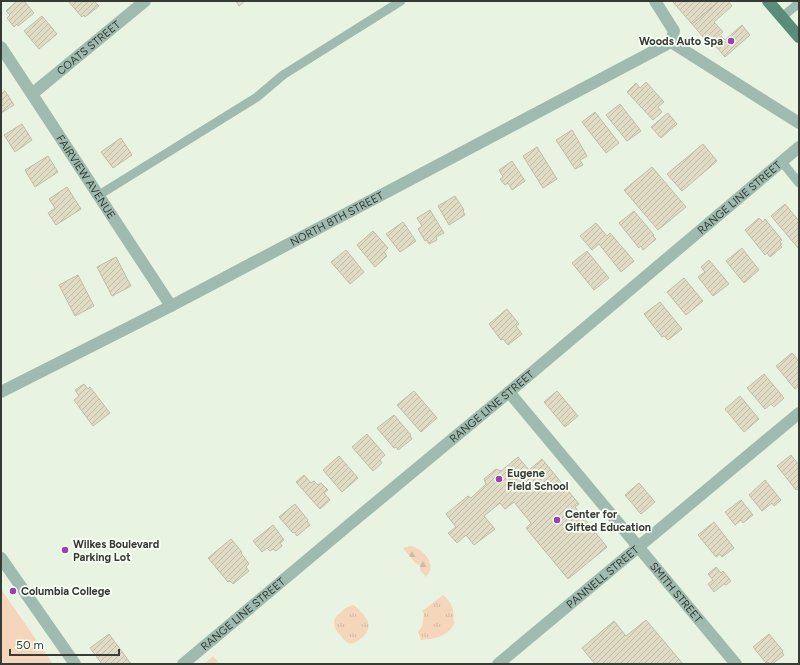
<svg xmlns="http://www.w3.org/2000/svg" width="800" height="665" font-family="Figtree,sans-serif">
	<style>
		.grass { fill: #f5d6bb }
		.forest { fill: url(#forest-firs) }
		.park { fill: url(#park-tufts) }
		.building { fill: url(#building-hatch); stroke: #c0bca7 }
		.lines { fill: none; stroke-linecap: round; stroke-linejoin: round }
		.lane { stroke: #9fbaaf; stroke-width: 9 }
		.street { stroke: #9fbaaf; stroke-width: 12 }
		.primary { stroke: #598c79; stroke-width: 12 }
		.poi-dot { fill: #9941ae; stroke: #fafff7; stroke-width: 1.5 }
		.labels { text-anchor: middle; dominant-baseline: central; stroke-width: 3.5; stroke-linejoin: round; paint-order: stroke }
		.poi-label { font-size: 11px; font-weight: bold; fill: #363b33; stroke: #fafff7; text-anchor: start }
		.street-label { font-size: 11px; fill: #363b33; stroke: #fafff7 }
	</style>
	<defs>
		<pattern id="forest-firs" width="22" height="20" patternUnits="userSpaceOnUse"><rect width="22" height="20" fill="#f5d6bb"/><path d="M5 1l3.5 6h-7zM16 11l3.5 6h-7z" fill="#d3b9a1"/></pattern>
		<pattern id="park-tufts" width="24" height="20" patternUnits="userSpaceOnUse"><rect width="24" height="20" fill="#f5d6bb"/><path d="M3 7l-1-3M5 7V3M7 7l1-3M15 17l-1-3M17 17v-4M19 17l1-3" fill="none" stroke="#d3b9a1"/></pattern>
		<pattern id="building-hatch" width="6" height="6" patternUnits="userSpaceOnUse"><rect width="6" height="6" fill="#dfdbc5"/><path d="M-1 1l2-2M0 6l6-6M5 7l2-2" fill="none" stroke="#c0bdaa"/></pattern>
	</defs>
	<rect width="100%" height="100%" fill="#e8f4e1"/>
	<path class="grass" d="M1,589L53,664H1Z"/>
	<path class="forest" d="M410,546C424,548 438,566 426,577L420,570V565L415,563L403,548Z"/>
	<path class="park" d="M443,595C450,600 456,611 453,620L455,622C450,636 434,639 421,640L418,632L422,626L424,614L422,611Z
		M353,605L355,606C359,610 366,616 368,622C371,632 360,641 351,644C346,642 344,640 341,636C332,626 331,620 341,612C345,608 348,606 353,605Z
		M213,656L220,664H204Z"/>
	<path class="building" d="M17,1H24L34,13L18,26L17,24L14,27L7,18L10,15L6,11Z
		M68,1H94L99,6L85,17L84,15L82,17Z
		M236,1H245L239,6Z
		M672,1H719L692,24Z
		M719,1H728L732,6L714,22L723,32L709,44L692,24Z
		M42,16L57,34L39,49L24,31Z
		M742,25L750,35L725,57L713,43L721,36L725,40Z
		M646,82L664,102L658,107L662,112L653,120L627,92L636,83L640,88Z
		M5,91L14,105L1,113V94Z
		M620,104L641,131L627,141L606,115Z
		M595,112L619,143L606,153L582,122Z
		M668,113L677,124L661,138L651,127Z
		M22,124L32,140L15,152L4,135Z
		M572,130L587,156L580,160L583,165L575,169L556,140Z
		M121,138L132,155L113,168L101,152Z
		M703,144L717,161L682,191L667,174Z
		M537,147L557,179L543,188L523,156Z
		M48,156L58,172L35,187L25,170Z
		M512,161L525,181L512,190L508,183L505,185L500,179L503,177L499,170Z
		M652,167L686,207L658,230L624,190Z
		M67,187L81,209L56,225L48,213L55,208L49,199Z
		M455,196L464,210L463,211L465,215L449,225L438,206Z
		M785,204L799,221V249L771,216Z
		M430,210L444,233L436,237L437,240L429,244L427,240L425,241L418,229L422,226L417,218Z
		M634,211L654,235L653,236L656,239L643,250L641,246L639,248L619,223Z
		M759,218L763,222L765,219L782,240L780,242L782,244L780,245L782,247L770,257L767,253L765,255L745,230Z
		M403,222L416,241L400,252L386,234Z
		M596,223L607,236L610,233L634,261L621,272L599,244L592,250L580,236Z
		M373,231L388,248L384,252L387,256L375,267L357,245Z
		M742,248L759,270L744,283L726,261Z
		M346,250L364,272L350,284L331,262Z
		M587,251L609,278L594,290L572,263Z
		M116,257L131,286L112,296L97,267Z
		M709,260L729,284L713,296L698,277L705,272L701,267Z
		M78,275L94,306L75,316L59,285Z
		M684,278L703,301L686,315L667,292Z
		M660,302L682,329L668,340L664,336L662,337L644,314Z
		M507,309L519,324L516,326L522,334L508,345L503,339L501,340L489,324Z
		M792,353L799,361V386L795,389L776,366Z
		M764,374L784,398L774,407L771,404L765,409L747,388Z
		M84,384L88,389L90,387L110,413L93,426L74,400L79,396L75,390Z
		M414,391L437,418L421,432L397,405Z
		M557,391L578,416L565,427L544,402Z
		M740,396L759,419L744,432L725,409Z
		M394,415L411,435L410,436L412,439L398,450L396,447L394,448L377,428Z
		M367,434L385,455L380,460L382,463L373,471L352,447Z
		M791,455L799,465V488L796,490L777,466Z
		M339,456L358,478L342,492L323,470Z
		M518,457L529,470L542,459L579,504L575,507L607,547L568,579L526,528L531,523L514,502L505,509L500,503L484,516L495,529L474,545L466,535L457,543L448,533L456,527L446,514L468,496L471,498L486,484L484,479L496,469L501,471Z
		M304,475L311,483L314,481L318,485L321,483L328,490L324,493L330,500L320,509L296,482Z
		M765,480L781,500L774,506L772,503L762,511L749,495Z
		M639,483L655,502L641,514L625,495Z
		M741,500L753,515L743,523L741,520L735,525L725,512Z
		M295,504L308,520L307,521L310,525L297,536L294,532L293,533L279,517Z
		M714,522L734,548L722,557L720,554L716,557L698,535Z
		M273,525L284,540L280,543L282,546L276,551L273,549L270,551L267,548L262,552L253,541Z
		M231,539L242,552L241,553L249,564L246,567L249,571L233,584L230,581L228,582L208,558Z
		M716,567L721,573L723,571L731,581L726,585L724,584L714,592L708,584L713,580L708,574Z
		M646,620L683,664H595L582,648L614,621L626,636Z
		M109,634L131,664H102L90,648Z
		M769,634L783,651L782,652L784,655L772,664H770L768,662L766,663L753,647Z"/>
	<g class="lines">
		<path class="lane" d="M782,17L799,3
			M782,162L799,183
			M99,195L257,97L283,75L401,1"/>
		<g class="street">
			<path d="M655,1L674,31L671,42L799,123"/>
			<path id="s1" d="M1,47L171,306"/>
			<path id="s2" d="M32,94L145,1"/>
			<path id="s3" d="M1,392L171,306L671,42"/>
			<path id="s4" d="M509,392L736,664"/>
			<path d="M1,558L75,664"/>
			<path id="s5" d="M183,664L350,524L509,392L799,147"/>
			<path id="s6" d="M498,664L799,413"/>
		</g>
		<path class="primary" d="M768,1L799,37"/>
	</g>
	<g class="poi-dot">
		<circle cx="731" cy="41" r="4"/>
		<circle cx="499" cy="479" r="4"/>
		<circle cx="557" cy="520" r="4"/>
		<circle cx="65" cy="550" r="4"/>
		<circle cx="13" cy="591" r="4"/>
	</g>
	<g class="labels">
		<g class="poi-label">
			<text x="723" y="41" text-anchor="end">Woods Auto Spa</text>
			<text x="507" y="473">Eugene<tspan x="507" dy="13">Field School</tspan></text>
			<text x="565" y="514">Center for<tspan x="565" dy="13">Gifted Education</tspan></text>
			<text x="73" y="544">Wilkes Boulevard<tspan x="73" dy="13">Parking Lot</tspan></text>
			<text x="21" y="591">Columbia College</text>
		</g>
		<g class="street-label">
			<text stroke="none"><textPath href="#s2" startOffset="73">COATS STREET</textPath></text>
			<text stroke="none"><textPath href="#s1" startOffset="155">FAIRVIEW AVENUE</textPath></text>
			<text stroke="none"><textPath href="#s5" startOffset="726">RANGE LINE STREET</textPath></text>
			<text stroke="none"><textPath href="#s3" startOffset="378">NORTH 8TH STREET</textPath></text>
			<text stroke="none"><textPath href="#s5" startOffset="402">RANGE LINE STREET</textPath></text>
			<text stroke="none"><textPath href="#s6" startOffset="136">PANNELL STREET</textPath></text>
			<text stroke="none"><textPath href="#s4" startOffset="261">SMITH STREET</textPath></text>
			<text stroke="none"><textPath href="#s5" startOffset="78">RANGE LINE STREET</textPath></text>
		</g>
	</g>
	<rect width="800" height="665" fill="none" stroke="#363b33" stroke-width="4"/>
	<path d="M10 649v6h109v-6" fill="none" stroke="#363b33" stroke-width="2"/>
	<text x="16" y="649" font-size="12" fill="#363b33" stroke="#fafff7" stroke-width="3" paint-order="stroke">50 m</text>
</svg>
